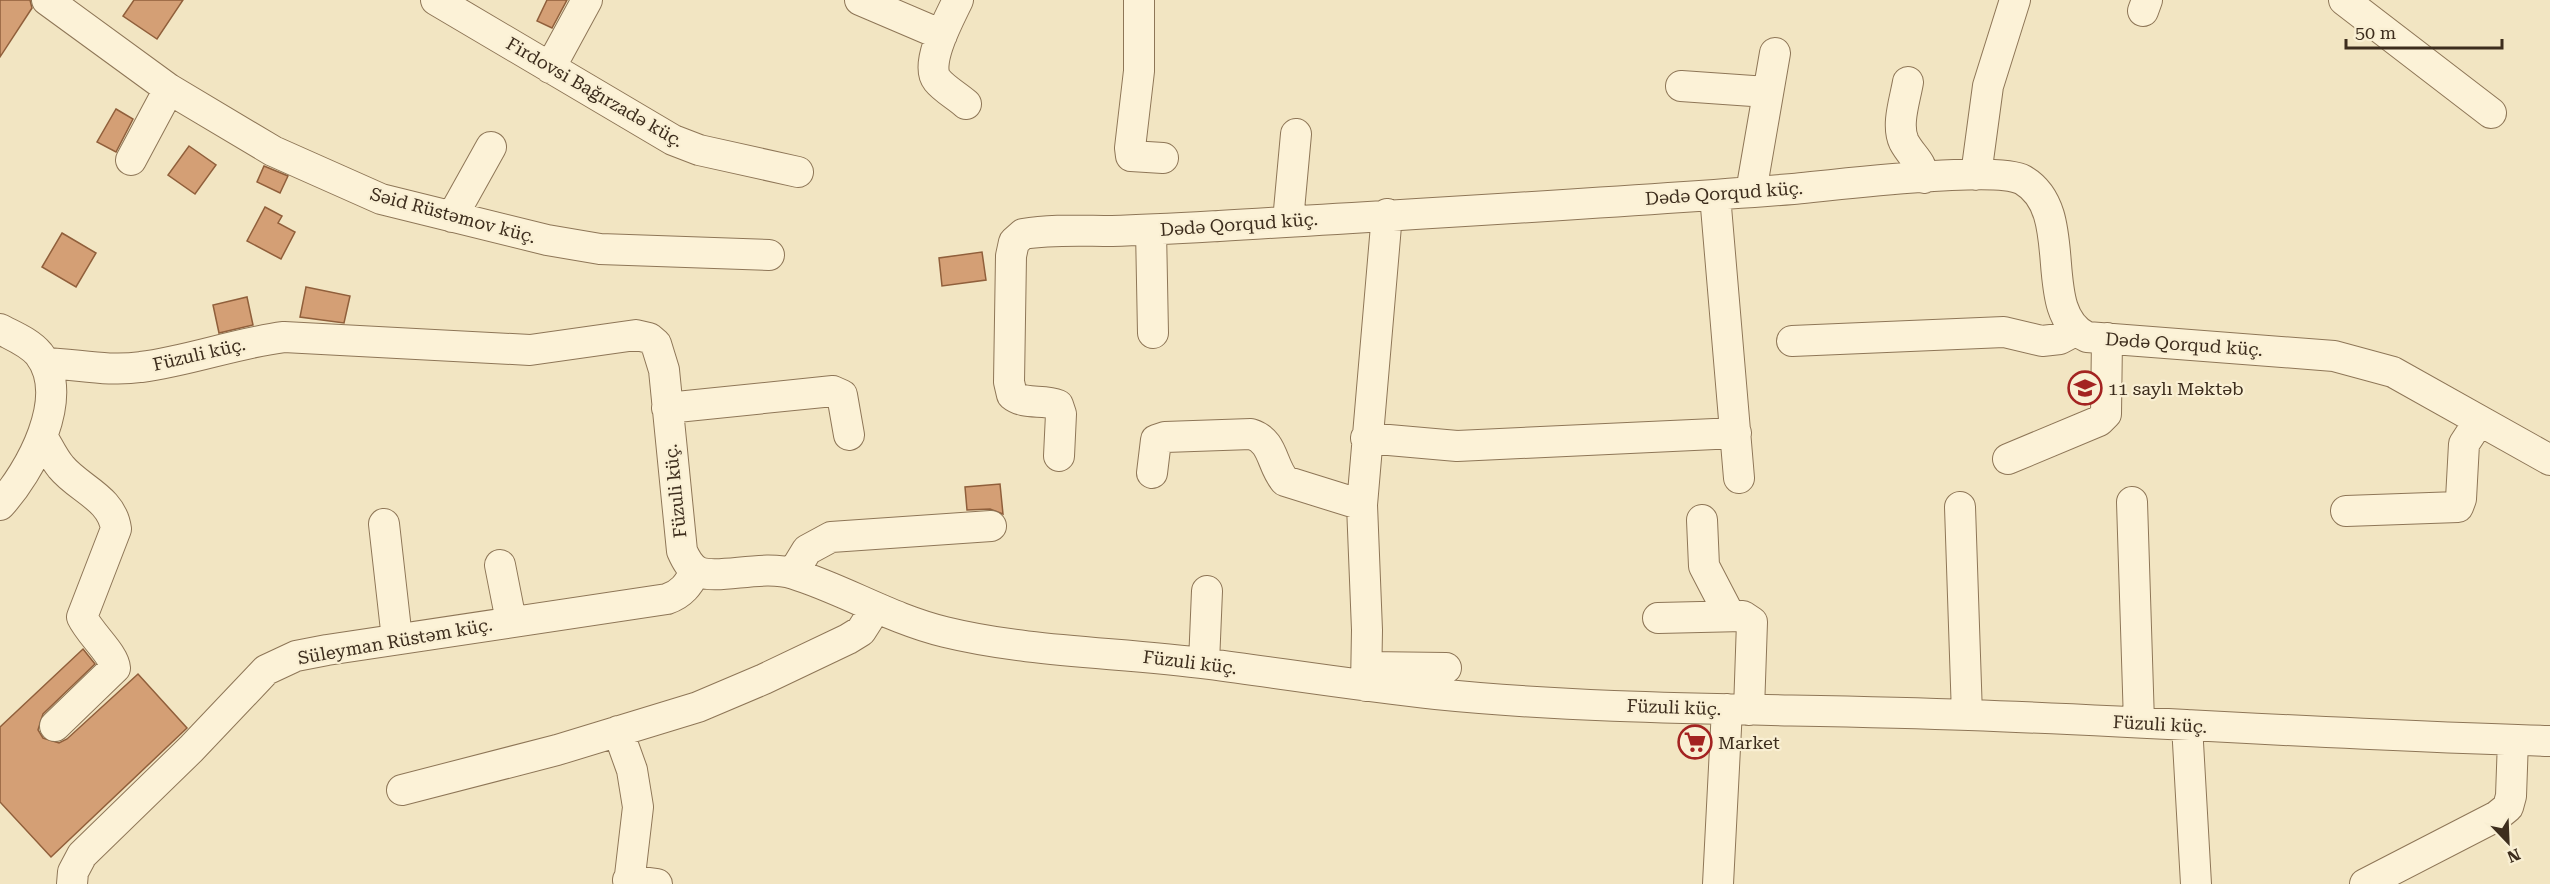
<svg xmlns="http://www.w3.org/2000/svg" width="2550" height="884" font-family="'Roboto Serif',serif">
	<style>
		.building { fill: #d49f75; stroke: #905f3b; stroke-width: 1.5 }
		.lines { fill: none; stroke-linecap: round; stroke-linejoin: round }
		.minor-casing { stroke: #8e7657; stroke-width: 32 }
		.minor { stroke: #fcf2d7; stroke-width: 30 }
		.labels { text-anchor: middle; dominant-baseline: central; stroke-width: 4.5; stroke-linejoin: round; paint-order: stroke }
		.street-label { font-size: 18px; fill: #3d2d1d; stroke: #f9efd3 }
		.poi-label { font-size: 18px; fill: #3d2d1d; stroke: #f9efd3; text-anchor: start }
	</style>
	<rect width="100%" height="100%" fill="#f2e5c2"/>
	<path class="building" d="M0,0H30L32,8L0,57Z
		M134,0H183L157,39L123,16Z
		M547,0H567L552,28L537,21Z
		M116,109L133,119L116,152L97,142Z
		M189,146L216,165L195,194L168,175Z
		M264,166L288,176L280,193L257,182Z
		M265,207L282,216L278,223L295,232L281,259L247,241Z
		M62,233L96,253L76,287L42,267Z
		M982,252L986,280L942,286L939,258Z
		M306,287L350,296L344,323L300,317Z
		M247,297L253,325L219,333L213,305Z
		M1000,484L1003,514L990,509L967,510L965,487Z
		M83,649L95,664L43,714L38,730L43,738L59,743L67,739L138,674L187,728L51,857L0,802V727Z"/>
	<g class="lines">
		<defs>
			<path id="minor" d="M47,0L169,89L273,151L381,199L547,240L600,249L769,255
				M436,0L673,140L699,150L798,172
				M860,0L942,35
				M958,0C950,17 924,64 937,80C944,89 957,96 966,104
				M1139,0V71L1130,148L1131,156L1163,158
				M2344,0L2491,113
				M2143,11L2147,0
				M550,68L587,0
				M1908,82C1905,100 1896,125 1904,142C1912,157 1921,160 1924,178
				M1681,86L1767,92
				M131,160L169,89
				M1976,175L1988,86L2015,0
				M1751,192L1775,53
				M1715,195L1739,478
				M452,217L491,147
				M1288,221L1296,134
				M1151,230L1153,333
				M0,329C13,336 29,342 39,354C72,397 30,472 0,505
				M1792,341L2004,332L2042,341L2060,339L2075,331
				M45,363C77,364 108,372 141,367C189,361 236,343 284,337L530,350L636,335L649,338L656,344L664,370L682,551C686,560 690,568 699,572C719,580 763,564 794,574C845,590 891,619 945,632C1031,653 1122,652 1209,664C1285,674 1360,686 1436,694C1613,712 1792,708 1969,715C2163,722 2356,736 2550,741
				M667,408L833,391L842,395L849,435
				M43,438C49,448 54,459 61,467C79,489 112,498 116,529L82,617C90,634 114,654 115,668L55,726
				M1366,438L1457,446L1736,433
				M1059,456L1061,414L1058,405C1043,399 1024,405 1012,395L1009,382L1011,256L1014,242L1023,234C1052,229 1083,231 1112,231C1148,230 1183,228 1219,226C1410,214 1602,204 1793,189C1833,185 1996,165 2023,180C2078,212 2034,312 2087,337L2334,356L2393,372L2550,460
				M2008,459L2099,421L2106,414L2107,338
				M1152,473L1156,440L1165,437L1251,434C1274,441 1271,465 1285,481L1362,505
				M2132,502L2139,722
				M1960,507L1967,715
				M2346,511L2458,507L2461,499L2464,444L2479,421
				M1702,520L1704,566L1730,616
				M384,524L397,639
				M500,565L511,621
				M793,573L807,550L831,537L991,526
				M1658,618L1743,616L1752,622L1749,710
				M1204,663L1207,591
				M1368,667L1446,668
				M1366,686L1367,630L1362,505L1387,214
				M2187,725L2196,884
				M618,731L632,770L638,807L629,884
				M402,790L557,750L698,707L764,679L848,639L861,631L875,609
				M628,880L657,884
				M72,884L73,872L82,855L191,749L266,670L296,656L327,650L667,599C682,594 688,585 696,571
				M1718,884L1727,709
				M2365,884L2497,816L2508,807L2511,796L2513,740"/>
		</defs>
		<use href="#minor" class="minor-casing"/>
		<use href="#minor" class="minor"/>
	</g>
	<defs>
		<symbol id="school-ring" viewBox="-11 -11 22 22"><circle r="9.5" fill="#f9efd3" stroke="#a32321" stroke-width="1.5"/><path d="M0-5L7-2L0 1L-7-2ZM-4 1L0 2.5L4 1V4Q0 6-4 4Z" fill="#a32321"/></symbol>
		<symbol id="supermarket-ring" viewBox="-11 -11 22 22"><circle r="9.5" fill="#f9efd3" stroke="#a32321" stroke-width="1.5"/><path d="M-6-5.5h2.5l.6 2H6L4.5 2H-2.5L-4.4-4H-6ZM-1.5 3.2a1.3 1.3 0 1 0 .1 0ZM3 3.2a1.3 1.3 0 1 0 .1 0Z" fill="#a32321"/></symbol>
	</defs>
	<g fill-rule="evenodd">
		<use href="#school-ring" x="2066" y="369" width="38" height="38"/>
		<use href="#supermarket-ring" x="1676" y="723" width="38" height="38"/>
	</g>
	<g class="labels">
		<g class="street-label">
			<text transform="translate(595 92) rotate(30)">Firdovsi Bağırzadə küç.</text>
			<text transform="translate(1724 193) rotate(-4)">Dədə Qorqud küç.</text>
			<text transform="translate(453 215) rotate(15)">Səid Rüstəmov küç.</text>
			<text transform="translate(1239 224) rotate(-4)">Dədə Qorqud küç.</text>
			<text transform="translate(2184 344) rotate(4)">Dədə Qorqud küç.</text>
			<text transform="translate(199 354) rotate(-13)">Füzuli küç.</text>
			<text transform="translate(675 491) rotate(-96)">Füzuli küç.</text>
			<text transform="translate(395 641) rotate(-10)">Süleyman Rüstəm küç.</text>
			<text transform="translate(1190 662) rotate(7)">Füzuli küç.</text>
			<text transform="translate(1674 707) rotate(2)">Füzuli küç.</text>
			<text transform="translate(2160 724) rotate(3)">Füzuli küç.</text>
		</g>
		<g class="poi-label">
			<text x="2108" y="388">11 saylı Məktəb</text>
			<text x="1718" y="742">Market</text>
		</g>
	</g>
	<g transform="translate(2508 842) rotate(157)" stroke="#f9efd3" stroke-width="4.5" paint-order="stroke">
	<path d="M0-4.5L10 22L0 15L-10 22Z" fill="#3d2d1d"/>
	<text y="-9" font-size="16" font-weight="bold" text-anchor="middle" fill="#3d2d1d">N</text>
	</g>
	<path d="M2346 39v9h156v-9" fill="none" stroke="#3d2d1d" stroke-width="3"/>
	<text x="2355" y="39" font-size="18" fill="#3d2d1d" stroke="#f9efd3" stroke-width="4.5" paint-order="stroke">50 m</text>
</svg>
